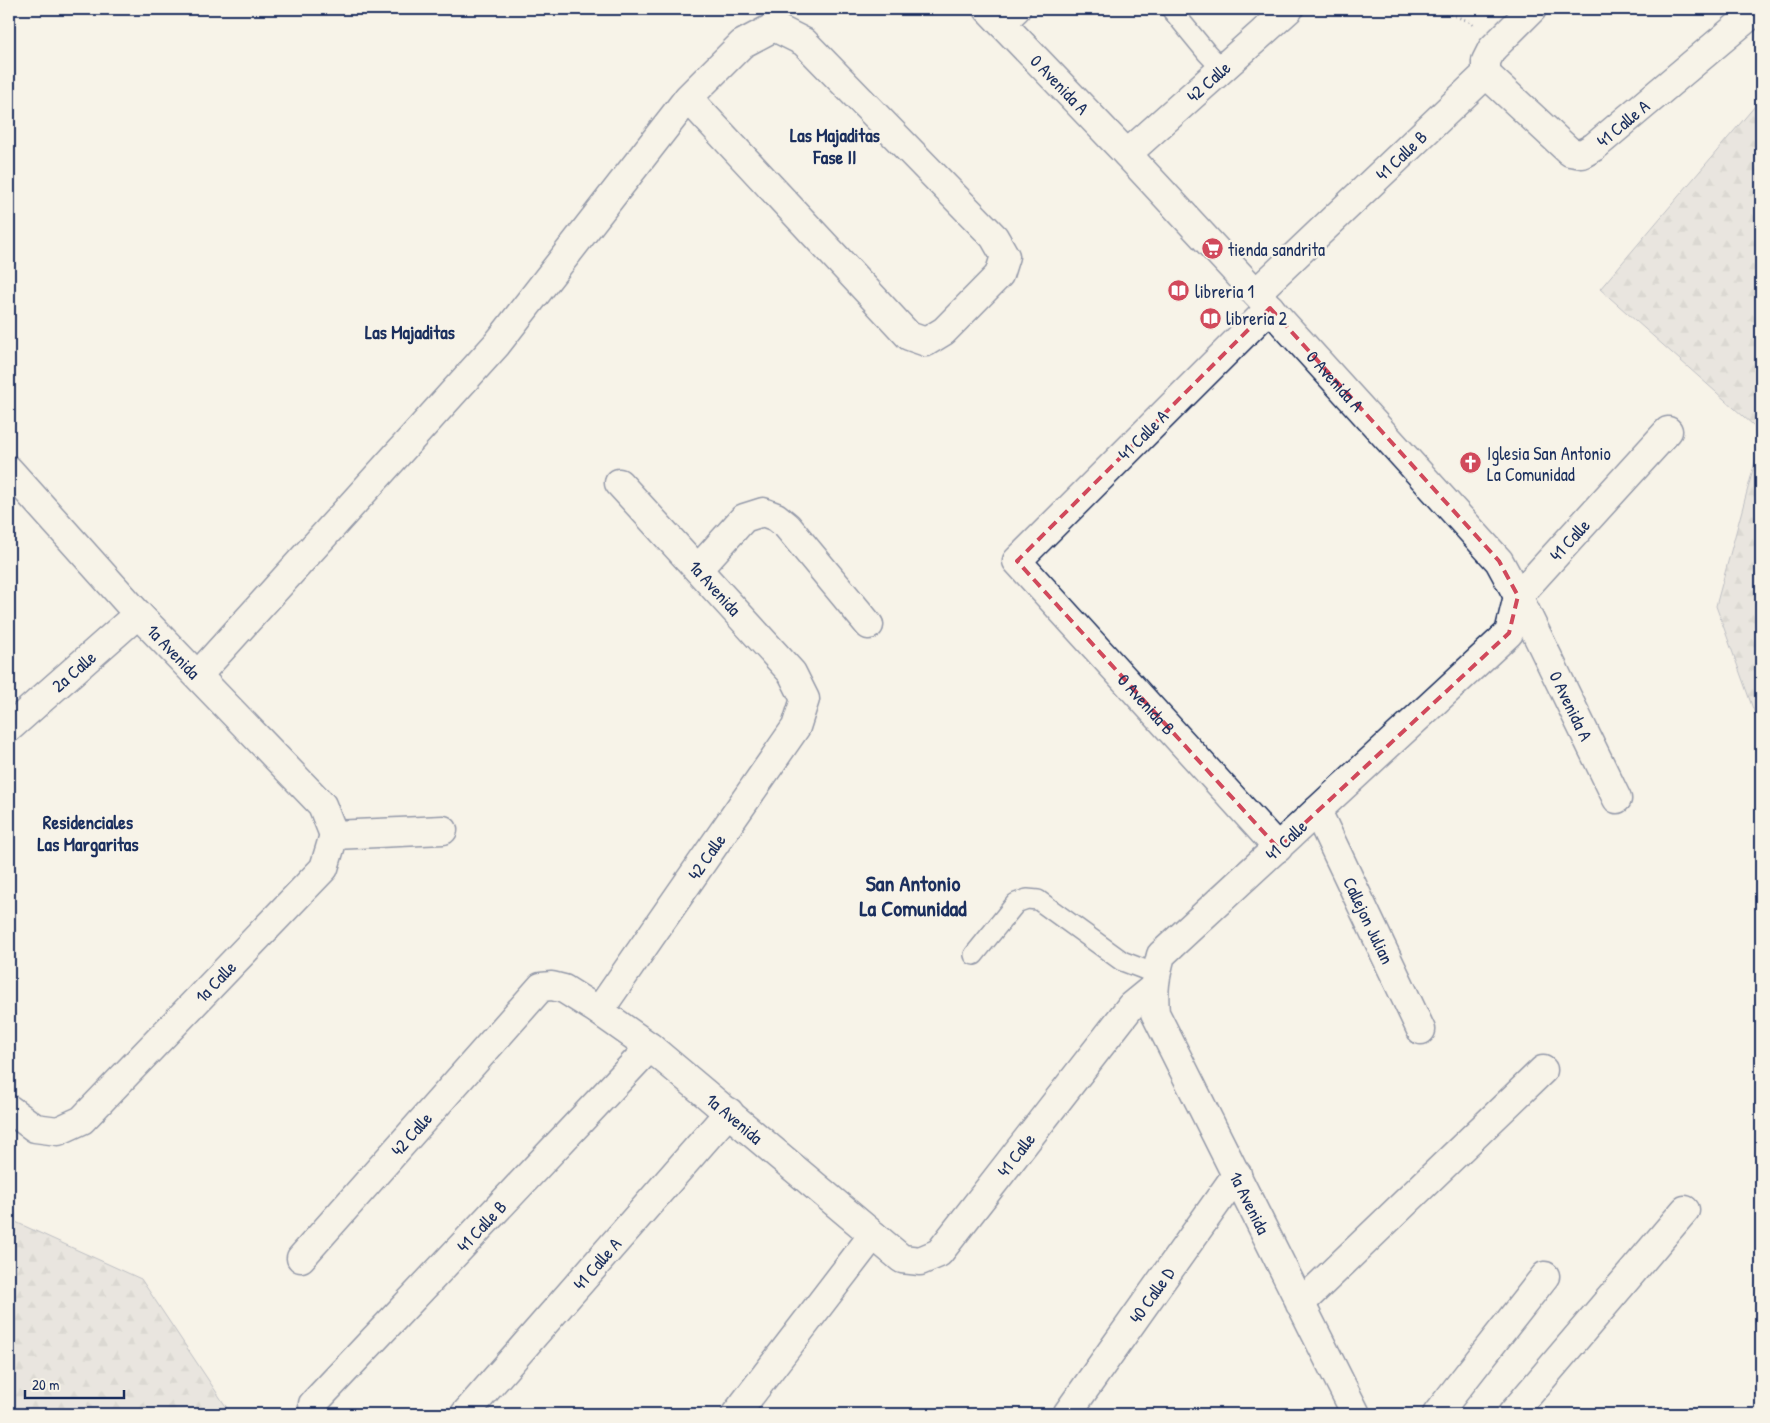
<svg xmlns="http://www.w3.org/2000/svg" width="1770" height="1423" font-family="'Patrick Hand',sans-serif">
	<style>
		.forest { fill: url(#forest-firs); stroke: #798299 }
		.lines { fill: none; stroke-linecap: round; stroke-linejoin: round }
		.service-casing { stroke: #1b2f5e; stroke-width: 22 }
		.minor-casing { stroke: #1b2f5e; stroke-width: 31 }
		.tertiary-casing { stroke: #1b2f5e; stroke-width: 31 }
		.path { stroke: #1b2f5e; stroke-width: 3; stroke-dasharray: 1 4; stroke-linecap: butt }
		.service { stroke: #f7f3e8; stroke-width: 19 }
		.minor { stroke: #f7f3e8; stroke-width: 28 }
		.tertiary { stroke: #f7f3e8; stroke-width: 28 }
		.marked { fill: none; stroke: #d1495b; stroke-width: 4; stroke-dasharray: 10 6; stroke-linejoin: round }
		.labels { text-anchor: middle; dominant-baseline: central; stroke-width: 5; stroke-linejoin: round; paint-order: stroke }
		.street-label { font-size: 18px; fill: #1b2f5e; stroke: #f7f3e8 }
		.poi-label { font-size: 18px; fill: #1b2f5e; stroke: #f7f3e8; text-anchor: start }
		.neighbourhood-label { font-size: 19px; font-weight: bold; fill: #1b2f5e; stroke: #f7f3e8 }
		.district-label { font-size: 22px; font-weight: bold; fill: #1b2f5e; stroke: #f7f3e8 }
	</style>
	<defs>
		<pattern id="forest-firs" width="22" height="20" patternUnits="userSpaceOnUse" patternTransform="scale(1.25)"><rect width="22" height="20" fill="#d7d6d4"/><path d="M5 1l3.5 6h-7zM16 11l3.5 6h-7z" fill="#b8b8b8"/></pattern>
	</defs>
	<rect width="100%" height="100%" fill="#f7f3e8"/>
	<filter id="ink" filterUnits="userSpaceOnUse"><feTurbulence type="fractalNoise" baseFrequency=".02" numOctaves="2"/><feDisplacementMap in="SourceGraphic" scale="10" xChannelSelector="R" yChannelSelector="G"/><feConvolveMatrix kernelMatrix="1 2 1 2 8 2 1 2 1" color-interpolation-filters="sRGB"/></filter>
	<g filter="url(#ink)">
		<path class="forest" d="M1761,99V432L1600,289Z
			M1761,440V731L1716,606Z
			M9,1219L141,1279L231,1414H9Z"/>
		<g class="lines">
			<defs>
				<path id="service" d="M1171,9L1207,53L1222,69
					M974,955L1016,903L1027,899L1038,900L1122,961L1156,974"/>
				<g id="minor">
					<path d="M1001,23L1016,9"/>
					<path id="s1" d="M1486,74L1570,152L1582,154L1594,147L1758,9"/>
					<path id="s2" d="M1127,154L1289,9"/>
					<path id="s3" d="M1256,293L1486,74V61L1492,49L1532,9"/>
					<path id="s4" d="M1270,308L1017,561L1278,848"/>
					<path id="s5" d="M9,470L138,614L322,805L334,835"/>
					<path d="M698,569L744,518L763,512L776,517L787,526L869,625"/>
					<path d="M198,675L497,344L688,98L742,44L774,27L804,42L994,237L1005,256L999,275L944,331L926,342L909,336L688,98"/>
					<path id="s6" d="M9,728L138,614"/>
					<path id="s7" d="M1617,799L1518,596L1668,431"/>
					<path id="s8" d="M1317,811L1421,1030"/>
					<path d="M334,835L443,830"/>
					<path id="s9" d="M599,1011L796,727L805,699L792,673L619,483"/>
					<path id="s10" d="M9,1109L35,1128L58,1131L82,1120L324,868L334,835"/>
					<path id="s11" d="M301,1258L541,987L552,986L564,989L599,1011L650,1047L902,1259L920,1261L939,1253L1131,1006L1153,988"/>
					<path d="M1300,1304L1543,1070"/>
					<path id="s12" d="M313,1404L650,1047"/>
					<path id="s13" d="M465,1414L729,1112"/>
					<path d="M736,1414L873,1235"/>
					<path id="s14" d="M1067,1414L1237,1174"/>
					<path d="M1437,1414L1545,1276"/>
					<path d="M1512,1414L1685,1210"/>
				</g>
				<g id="tertiary">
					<path id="s15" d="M988,9L1127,154L1256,293L1499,561L1518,596L1509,633L1161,955C1155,978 1153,989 1155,1013L1356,1414"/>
				</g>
			</defs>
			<use href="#service" class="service-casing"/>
			<use href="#minor" class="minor-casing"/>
			<use href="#tertiary" class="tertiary-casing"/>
			<path class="path" d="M1436,9L1471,22L1473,25"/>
			<use href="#service" class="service"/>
			<use href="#minor" class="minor"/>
			<use href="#tertiary" class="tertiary"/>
		</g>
	</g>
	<path d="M0 0H1770V1423H0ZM1270,308L1499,561L1518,596L1509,633L1278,848L1017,561Z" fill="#f7f3e8" fill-opacity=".55" fill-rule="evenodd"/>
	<path class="marked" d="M1270,308L1499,561L1518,596L1509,633L1278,848L1017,561Z"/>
	<defs>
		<symbol id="supermarket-disc" viewBox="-11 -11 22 22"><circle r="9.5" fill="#d1495b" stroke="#f7f3e8"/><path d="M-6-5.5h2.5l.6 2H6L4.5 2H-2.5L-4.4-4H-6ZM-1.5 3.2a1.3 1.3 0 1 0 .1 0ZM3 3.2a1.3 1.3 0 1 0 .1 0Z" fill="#fff"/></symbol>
		<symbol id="library-disc" viewBox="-11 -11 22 22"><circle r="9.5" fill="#d1495b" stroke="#f7f3e8"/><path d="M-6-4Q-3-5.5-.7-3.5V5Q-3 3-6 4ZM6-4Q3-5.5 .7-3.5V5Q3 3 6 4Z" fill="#fff"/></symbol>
		<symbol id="church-disc" viewBox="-11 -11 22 22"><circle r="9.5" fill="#d1495b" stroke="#f7f3e8"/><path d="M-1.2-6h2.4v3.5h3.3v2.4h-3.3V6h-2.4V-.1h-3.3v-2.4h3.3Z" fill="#fff"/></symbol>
	</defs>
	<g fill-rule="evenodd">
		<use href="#supermarket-disc" x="1200" y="236" width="25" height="25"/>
		<use href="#library-disc" x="1166" y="278" width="25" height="25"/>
		<use href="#library-disc" x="1198" y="306" width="25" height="25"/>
		<use href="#church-disc" x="1458" y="450" width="25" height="25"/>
	</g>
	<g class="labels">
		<g class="street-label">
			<text stroke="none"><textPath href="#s2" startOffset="109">42 Calle</textPath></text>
			<text stroke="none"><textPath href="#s15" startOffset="104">0 Avenida A</textPath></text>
			<text stroke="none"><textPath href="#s1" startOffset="178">41 Calle A</textPath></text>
			<text stroke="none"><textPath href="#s3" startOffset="200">41 Calle B</textPath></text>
			<text stroke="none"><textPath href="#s15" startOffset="509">0 Avenida A</textPath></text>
			<text transform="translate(1143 435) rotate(-45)">41 Calle A</text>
			<text stroke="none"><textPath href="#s7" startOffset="302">41 Calle</textPath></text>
			<text transform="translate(715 588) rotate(48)">1a Avenida</text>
			<text stroke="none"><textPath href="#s5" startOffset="245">1a Avenida</textPath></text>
			<text stroke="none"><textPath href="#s6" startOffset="86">2a Calle</textPath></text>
			<text stroke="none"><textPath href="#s4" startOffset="551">0 Avenida B</textPath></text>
			<text transform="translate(1571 706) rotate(64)">0 Avenida A</text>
			<text transform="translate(1286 840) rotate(-43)">41 Calle</text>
			<text stroke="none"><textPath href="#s9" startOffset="188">42 Calle</textPath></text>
			<text stroke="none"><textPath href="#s8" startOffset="121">Callejon Julian</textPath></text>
			<text stroke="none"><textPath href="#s10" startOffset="274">1a Calle</textPath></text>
			<text stroke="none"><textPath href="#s11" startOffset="600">1a Avenida</textPath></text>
			<text stroke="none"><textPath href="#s11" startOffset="166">42 Calle</textPath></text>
			<text stroke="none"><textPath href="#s11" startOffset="982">41 Calle</textPath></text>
			<text stroke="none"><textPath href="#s15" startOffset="1575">1a Avenida</textPath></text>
			<text stroke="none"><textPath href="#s12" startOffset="245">41 Calle B</textPath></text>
			<text stroke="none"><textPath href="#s13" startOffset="200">41 Calle A</textPath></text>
			<text stroke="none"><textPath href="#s14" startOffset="146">40 Calle D</textPath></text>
		</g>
		<g class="poi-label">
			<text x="1228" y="249">tienda sandrita</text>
			<text x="1195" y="291">libreria 1</text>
			<text x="1226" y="318">libreria 2</text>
			<text x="1487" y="453">Iglesia San Antonio<tspan x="1487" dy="21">La Comunidad</tspan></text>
		</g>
		<g class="neighbourhood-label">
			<text x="835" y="135">Las Majaditas<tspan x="835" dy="22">Fase II</tspan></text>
			<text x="410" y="332">Las Majaditas</text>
			<text x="88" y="822">Residenciales<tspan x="88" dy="22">Las Margaritas</tspan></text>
		</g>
		<g class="district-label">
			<text x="913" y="883">San Antonio<tspan x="913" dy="25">La Comunidad</tspan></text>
		</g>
	</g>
	<rect width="1770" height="1423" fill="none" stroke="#f7f3e8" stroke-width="30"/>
	<rect x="15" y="15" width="1740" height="1393" fill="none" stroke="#1b2f5e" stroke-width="2" filter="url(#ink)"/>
	<path d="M25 1390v8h99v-8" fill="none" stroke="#1b2f5e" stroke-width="2.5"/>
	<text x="32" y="1390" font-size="15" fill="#1b2f5e" stroke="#f7f3e8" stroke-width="4" paint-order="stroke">20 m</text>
</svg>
